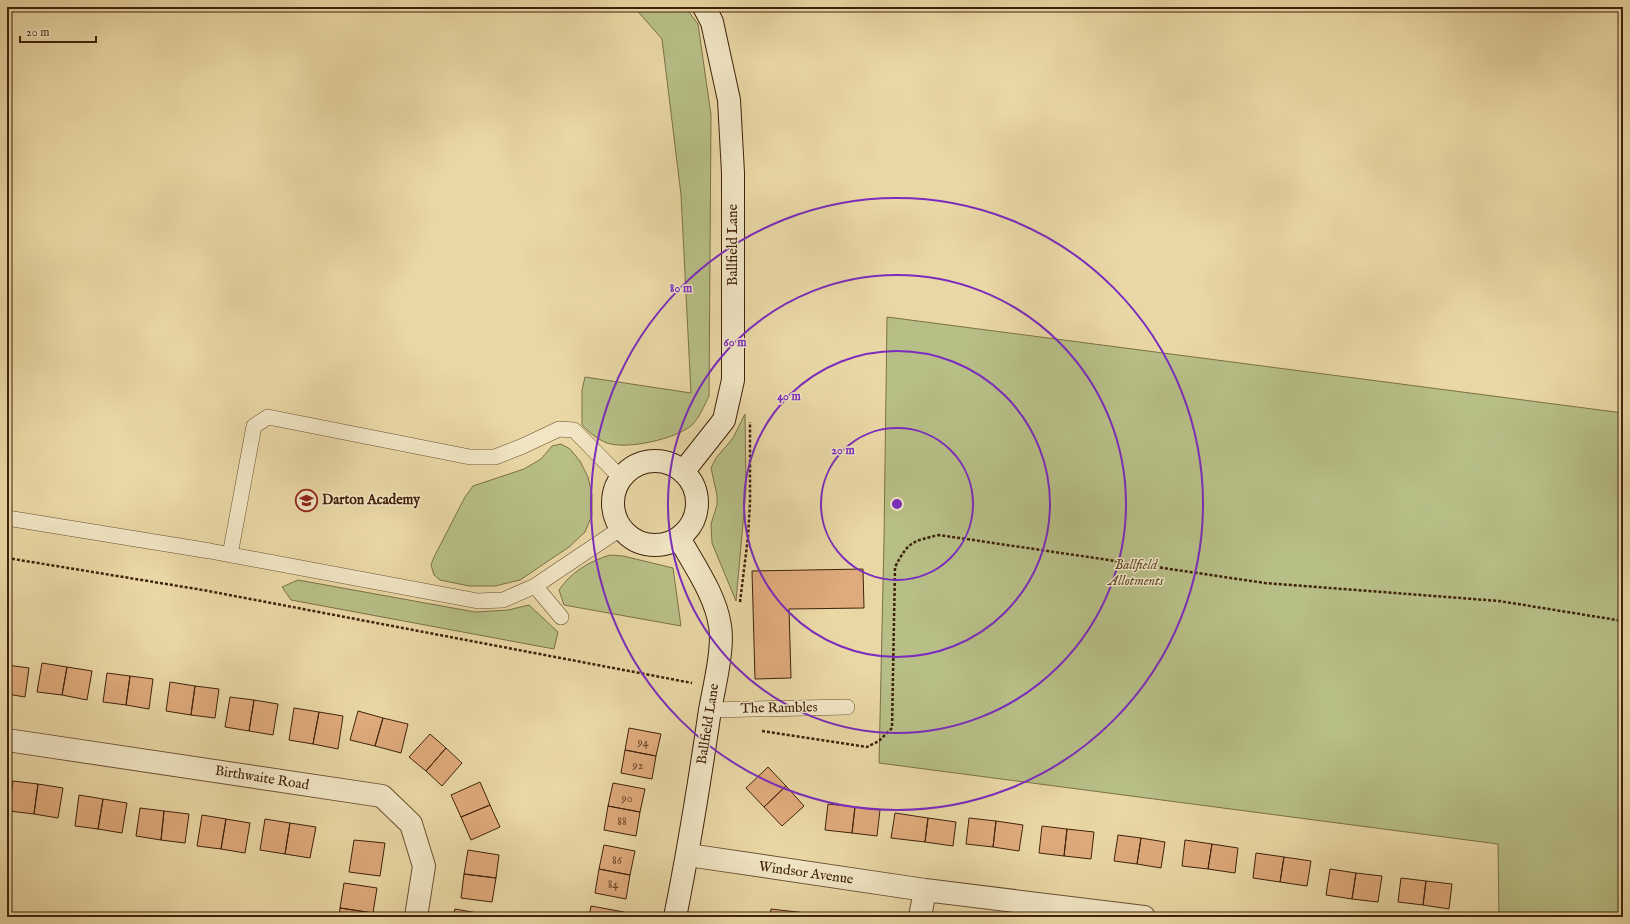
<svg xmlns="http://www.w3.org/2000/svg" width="1630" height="924" font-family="'IM FELL English',serif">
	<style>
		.green { fill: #b7be86; stroke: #7c7048 }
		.building { fill: #dfaa7c; stroke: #40220a }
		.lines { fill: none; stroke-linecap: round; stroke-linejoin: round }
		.lane-casing { stroke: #6a4f31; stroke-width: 16 }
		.street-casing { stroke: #6a4f31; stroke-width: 24 }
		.secondary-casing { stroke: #40220a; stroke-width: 24 }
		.path { stroke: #40220a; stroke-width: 2.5; stroke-dasharray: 3 2; stroke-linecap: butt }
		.lane { stroke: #f1e5c4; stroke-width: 15 }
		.street { stroke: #f1e5c4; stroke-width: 22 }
		.secondary { stroke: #f1e5c4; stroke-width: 22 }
		.ring { fill: none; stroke: #7b2cbf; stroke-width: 2 }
		.labels { text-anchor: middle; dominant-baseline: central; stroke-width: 3; stroke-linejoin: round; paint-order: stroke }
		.number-label { font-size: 12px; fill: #684426 }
		.street-label { font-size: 14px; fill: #40220a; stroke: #f1e5c4 }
		.poi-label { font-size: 14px; font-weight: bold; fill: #40220a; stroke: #f1e5c4; text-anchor: start }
		.park-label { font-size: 14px; font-style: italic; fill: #5e4929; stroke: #f1e5c4 }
		.centre { fill: #7b2cbf; stroke: #f1e5c4; stroke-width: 2 }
		.ring-label { font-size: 12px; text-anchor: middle; font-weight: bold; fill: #7b2cbf; stroke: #f1e5c4; stroke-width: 3; stroke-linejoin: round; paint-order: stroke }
	</style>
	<rect width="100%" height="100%" fill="#e9d7a5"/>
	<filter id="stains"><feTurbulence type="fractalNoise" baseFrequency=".005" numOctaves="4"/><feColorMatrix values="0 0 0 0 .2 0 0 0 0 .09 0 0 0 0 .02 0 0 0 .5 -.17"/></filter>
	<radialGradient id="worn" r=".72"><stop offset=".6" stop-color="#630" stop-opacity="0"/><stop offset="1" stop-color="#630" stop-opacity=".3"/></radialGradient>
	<path class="green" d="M634,7H685L698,24L711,115L709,396C705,404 698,420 692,425C676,439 627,450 607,443C597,439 590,433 582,425V390L585,377L691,393L681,195L662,39Z
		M887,317L1623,413V917H1499L1498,844L879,763L884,540Z
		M745,414L746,490L736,601L712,543L711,524L717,505V495L711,468L716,458L733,438Z
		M561,444L570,449L580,461L588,477L592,495V515L585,532L569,547L520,580L495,586H469L440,580L434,575L431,565L434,557L465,497L473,486L524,469L541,459L552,446Z
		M610,555L623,556L673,568L681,626L564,605L559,590C571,572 590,561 610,555Z
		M298,580L475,612L508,610L529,605L558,632L554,649L291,600L282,587Z"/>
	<path class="building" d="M863,569L864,608L789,609L791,678L755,679L752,571Z
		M42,663L67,667L62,695L37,692Z
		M7,665L29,668L25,697L7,694Z
		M67,667L92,671L87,700L62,695Z
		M107,673L130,676L126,705L103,702Z
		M130,676L153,679L149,709L126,705Z
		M170,682L195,686L191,715L166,711Z
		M195,686L219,689L215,718L191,715Z
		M230,697L254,700L249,731L225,727Z
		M254,700L278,704L273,735L249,731Z
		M294,708L319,712L313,744L289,740Z
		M358,711L383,718L375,746L350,740Z
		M319,712L343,716L338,749L313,744Z
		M383,718L408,724L401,753L375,746Z
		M629,728L661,734L656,756L625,750Z
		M430,734L446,748L426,771L409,757Z
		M446,748L462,763L442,786L426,771Z
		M625,750L656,756L652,779L621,773Z
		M768,767L786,786L764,807L746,788Z
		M13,781L38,784L34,814L9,811Z
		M480,782L490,805L461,817L451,795Z
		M613,783L645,789L640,812L608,806Z
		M38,784L63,788L58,818L34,814Z
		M786,786L804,806L782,826L764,807Z
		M79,795L103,799L98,829L75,826Z
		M103,799L127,803L122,833L98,829Z
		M828,804L855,807L852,833L825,830Z
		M490,805L500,827L471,840L461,817Z
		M608,806L640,812L636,836L604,830Z
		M855,807L880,810L877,836L852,833Z
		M140,808L164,811L161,840L136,836Z
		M164,811L189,814L185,843L161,840Z
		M895,813L928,818L925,842L891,838Z
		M202,815L226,819L221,849L197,846Z
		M928,818L956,822L953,846L925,842Z
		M969,818L996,821L993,847L966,844Z
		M226,819L250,823L245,853L221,849Z
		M265,819L290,823L285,854L260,850Z
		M996,821L1023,825L1019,851L993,847Z
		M290,823L316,827L310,858L285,854Z
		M1042,826L1067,829L1064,856L1039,853Z
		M1067,829L1094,832L1091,859L1064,856Z
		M1118,835L1141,838L1137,864L1114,861Z
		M1141,838L1165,842L1161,868L1137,864Z
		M354,840L385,843L380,876L349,872Z
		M1185,840L1212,844L1208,869L1182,866Z
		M1212,844L1238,848L1235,873L1208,869Z
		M604,845L635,851L630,875L599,869Z
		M468,850L499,855L496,878L464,874Z
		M1256,853L1284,857L1280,882L1253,878Z
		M1284,857L1311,861L1307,886L1280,882Z
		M599,869L630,875L626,899L595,893Z
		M1330,869L1356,873L1352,899L1326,895Z
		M1356,873L1382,876L1378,902L1352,899Z
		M464,874L496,878L492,902L461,898Z
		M1401,878L1426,881L1423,905L1398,902Z
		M1426,881L1452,884L1449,909L1423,905Z
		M344,883L377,888L373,913L340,908Z
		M591,906L624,912L623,917H589Z
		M340,908L373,913L372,917H339Z
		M455,909L483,914L482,917H453Z
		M771,909L797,912L796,917H770Z
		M797,912L823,915V917H796Z"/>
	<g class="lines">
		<defs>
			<path id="lane" d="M7,518L210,551L478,601L503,600L535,586L620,529
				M230,555L254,426L268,417L470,457H495L523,446L559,429L574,430L620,477
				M535,586L561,617
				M711,710L847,707"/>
			<path id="street" d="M7,740L382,796L411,824L424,866L416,917
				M688,855L925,890L1144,917
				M920,917L925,890"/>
			<path id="secondary" d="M613 503a42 42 0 1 1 84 0a42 42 0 1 1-84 0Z
				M683,472L724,420L733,380V173L729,100L712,22L704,7
				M675,917C689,848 700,779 710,710C714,688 724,647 720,626C716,596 694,565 679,538"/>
		</defs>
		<use href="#lane" class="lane-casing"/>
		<use href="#street" class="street-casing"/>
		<use href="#secondary" class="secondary-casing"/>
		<path class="path" d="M7,558L203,590L692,683
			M740,602L748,537L750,503V422
			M762,731L867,747L879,741L892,728L895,567C908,542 912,541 939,535L1265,583L1499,601L1623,621"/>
		<use href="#lane" class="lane"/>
		<use href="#street" class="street"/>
		<use href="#secondary" class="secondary"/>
	</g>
	<g class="ring">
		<circle cx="897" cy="504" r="76"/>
		<circle cx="897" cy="504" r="153"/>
		<circle cx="897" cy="504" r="229"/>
		<circle cx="897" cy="504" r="306"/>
	</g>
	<defs>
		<symbol id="school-ring" viewBox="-11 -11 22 22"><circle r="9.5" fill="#f1e5c4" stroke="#8f2418" stroke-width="1.5"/><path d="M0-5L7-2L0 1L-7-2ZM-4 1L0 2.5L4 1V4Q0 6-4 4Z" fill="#8f2418"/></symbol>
	</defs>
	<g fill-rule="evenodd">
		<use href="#school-ring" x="294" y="488" width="25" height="25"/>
	</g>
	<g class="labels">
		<g class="number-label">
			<text x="643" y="742">94</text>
			<text x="638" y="765">92</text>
			<text x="627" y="798">90</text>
			<text x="622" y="821">88</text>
			<text x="617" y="860">86</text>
			<text x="613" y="884">84</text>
		</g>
		<g class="street-label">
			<text transform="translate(733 245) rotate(-90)">Ballfield Lane</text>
			<text transform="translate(779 708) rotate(-1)">The Rambles</text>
			<text transform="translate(708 724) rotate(-81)">Ballfield Lane</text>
			<text transform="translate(262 778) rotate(9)">Birthwaite Road</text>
			<text transform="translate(806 873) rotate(8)">Windsor Avenue</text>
		</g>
		<g class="poi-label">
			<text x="322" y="500">Darton Academy</text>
		</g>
		<g class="park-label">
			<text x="1136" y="565">Ballfield<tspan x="1136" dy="16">Allotments</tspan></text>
		</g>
	</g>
	<circle cx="897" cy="504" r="6" class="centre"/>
	<g class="ring-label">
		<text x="681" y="292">80 m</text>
		<text x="735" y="346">60 m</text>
		<text x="789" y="400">40 m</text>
		<text x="843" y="454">20 m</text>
	</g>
	<rect width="1630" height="924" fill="none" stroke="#e9d7a5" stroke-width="24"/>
	<rect x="8" y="8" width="1614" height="908" fill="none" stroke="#40220a" stroke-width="2"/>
	<rect x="12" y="12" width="1606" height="900" fill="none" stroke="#40220a"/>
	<path d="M20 36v6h76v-6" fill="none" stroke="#40220a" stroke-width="2"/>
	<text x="26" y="36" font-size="12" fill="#40220a" stroke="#f1e5c4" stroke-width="3" paint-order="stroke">20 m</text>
	<rect width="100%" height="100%" filter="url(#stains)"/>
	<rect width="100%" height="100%" fill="url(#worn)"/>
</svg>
